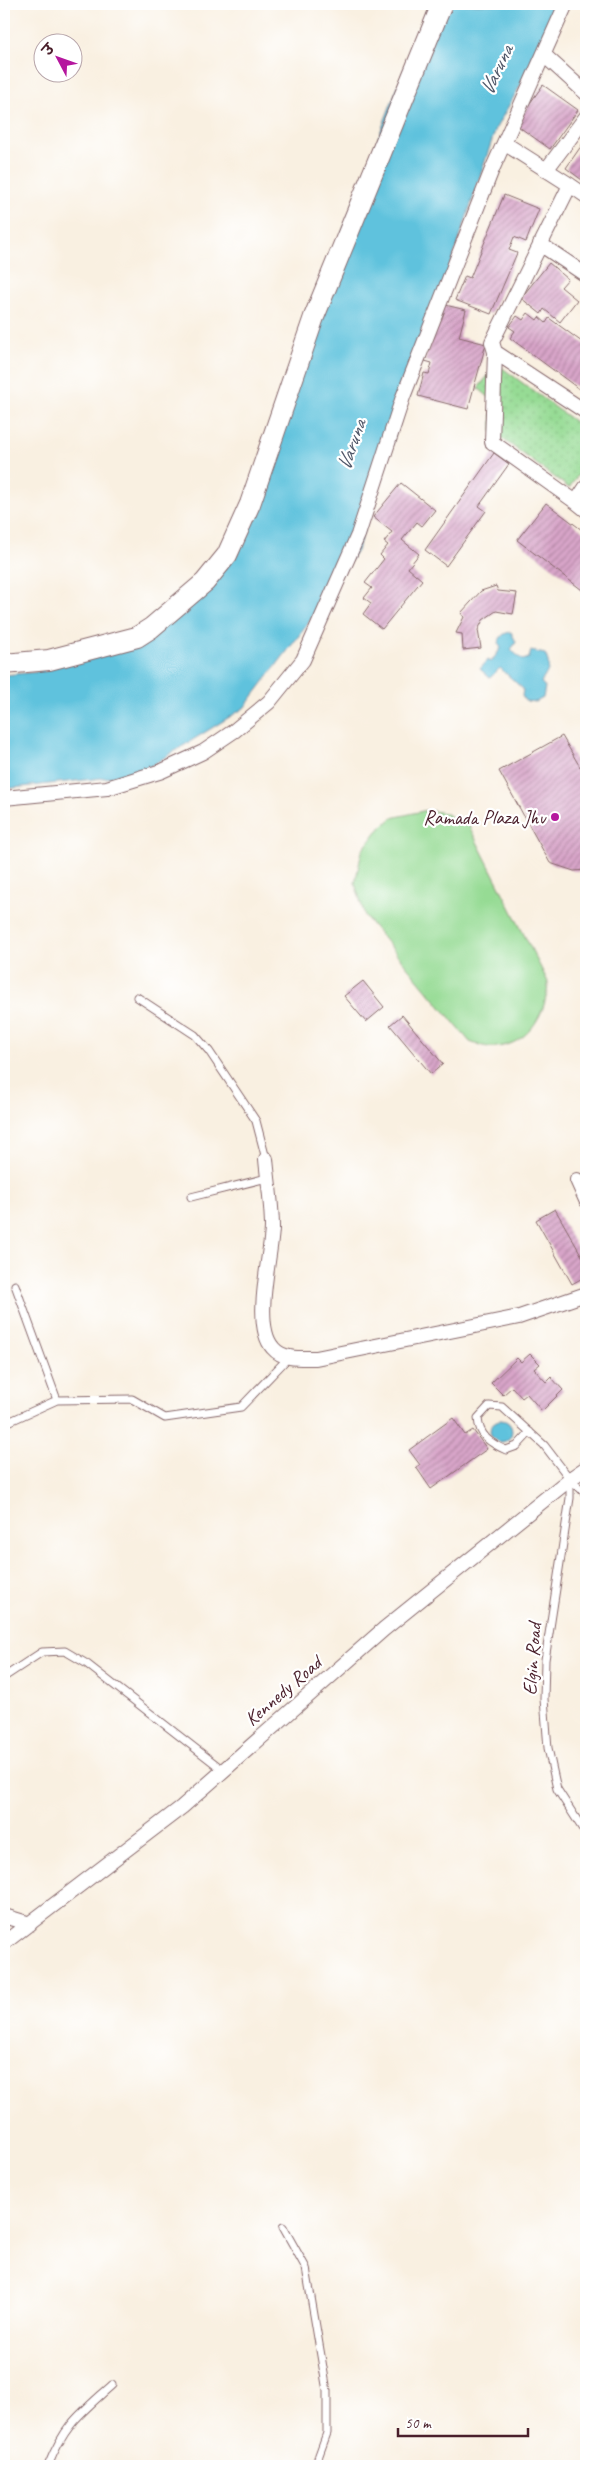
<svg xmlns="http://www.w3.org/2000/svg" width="590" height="2470" font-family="Caveat,'Playpen Sans Deva',sans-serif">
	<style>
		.grass { fill: url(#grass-dots); stroke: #707d60 }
		.pitch { fill: #96db94; stroke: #707d60 }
		.water { fill: #5fc2dd; stroke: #547084 }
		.building { fill: url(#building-hatch) }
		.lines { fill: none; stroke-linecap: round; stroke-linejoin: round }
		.lane-casing { stroke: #87686b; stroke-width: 9 }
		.street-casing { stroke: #87686b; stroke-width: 16 }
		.secondary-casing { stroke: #87686b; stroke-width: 22 }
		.lane { stroke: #fff; stroke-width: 7 }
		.street { stroke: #fff; stroke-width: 14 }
		.secondary { stroke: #fff; stroke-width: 20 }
		.poi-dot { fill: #b5179e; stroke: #fff; stroke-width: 2 }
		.labels { text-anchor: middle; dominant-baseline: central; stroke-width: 4.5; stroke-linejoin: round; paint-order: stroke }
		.poi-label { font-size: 20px; fill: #4a1f2b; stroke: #fff; text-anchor: end }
		.street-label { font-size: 20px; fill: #4a1f2b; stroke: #fff }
		.water-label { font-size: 21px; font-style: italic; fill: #515869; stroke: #fff }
	</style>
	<defs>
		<pattern id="grass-dots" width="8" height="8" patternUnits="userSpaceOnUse" patternTransform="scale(1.25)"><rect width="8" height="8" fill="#96db94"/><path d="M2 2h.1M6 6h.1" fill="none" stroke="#83bc80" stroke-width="1.8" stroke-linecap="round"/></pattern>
		<pattern id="building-hatch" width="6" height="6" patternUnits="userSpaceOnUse" patternTransform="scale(1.25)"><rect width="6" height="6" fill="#d8a5c9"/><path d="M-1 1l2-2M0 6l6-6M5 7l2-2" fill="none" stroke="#b186a3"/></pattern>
	</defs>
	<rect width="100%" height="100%" fill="#fff"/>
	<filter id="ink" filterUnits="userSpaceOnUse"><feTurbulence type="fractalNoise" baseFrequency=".02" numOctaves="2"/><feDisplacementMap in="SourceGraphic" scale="10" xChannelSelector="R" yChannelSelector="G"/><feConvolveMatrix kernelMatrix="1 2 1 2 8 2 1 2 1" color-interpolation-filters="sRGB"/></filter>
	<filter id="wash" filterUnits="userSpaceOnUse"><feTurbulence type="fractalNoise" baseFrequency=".0096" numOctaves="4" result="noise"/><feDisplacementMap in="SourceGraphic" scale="20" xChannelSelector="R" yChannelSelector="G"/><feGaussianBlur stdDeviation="1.12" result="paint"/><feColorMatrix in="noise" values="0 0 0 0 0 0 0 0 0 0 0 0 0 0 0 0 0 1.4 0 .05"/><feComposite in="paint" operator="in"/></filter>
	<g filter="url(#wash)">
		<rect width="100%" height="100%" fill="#f9f0e1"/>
		<path class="grass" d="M497,364L586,430V464L569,488L492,431L491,399L478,388Z"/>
		<path class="pitch" d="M427,810L444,813L469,826L548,982C547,1011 530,1044 497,1047C488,1048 478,1045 470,1042L365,916L355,883L362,851L377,831L392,818Z"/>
		<path class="water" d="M429,4H560L542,48L496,128L357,551L307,625L244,708L138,774L4,789V675L36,672L178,614L238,553L303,336Z
			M511,632L516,642L511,650L523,660L529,658L531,651L545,654C551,666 549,671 541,682L545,687L543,698L536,702L525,701L522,696L523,689L500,668L490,678L480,669L488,660L491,662L501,648L498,643C501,636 503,633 511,632Z
			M490 1431a11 11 0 1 1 22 0a11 11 0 1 1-22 0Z"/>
		<g id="blocks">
			<path class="building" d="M543,85L578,110L550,149L515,124Z
				M586,139V183L566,168Z
				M504,195L539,209L526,242L514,237L509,250L517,253L491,314L455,300L465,276L470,278Z
				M549,263L568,279L561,287L577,300L560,322L544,309L541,314L521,298Z
				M441,304L466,310L459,337L486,344L468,409L418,396L424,373L429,374L432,363L425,361Z
				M528,313L537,320L539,317L546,323L549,318L586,345V379L579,389L510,338L515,331L509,327L517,316L523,320Z
				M494,453L509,464L479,506L486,511L446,566L425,550Z
				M401,483L435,510L422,526L417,522L402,540L419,554L408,568L422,580L382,629L363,614L371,603L364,598L372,588L365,583L384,559L380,555L388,545L384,542L392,532L373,517Z
				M546,503L586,533V593L517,540Z
				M496,586L498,591L517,593L513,614L496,611L483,620L478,630L481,648L463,650L462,634L456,633L464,617L461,613L481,591Z
				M562,736L580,767L586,768V870L574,871L550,863L499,771Z
				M363,981L384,1007L366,1022L344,996Z
				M402,1015L443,1064L431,1074L390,1025Z
				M555,1209L586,1263V1276L572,1284L536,1220Z
				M530,1354L540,1364L534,1369L546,1382L551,1377L563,1390L542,1411L527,1394L522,1398L512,1387L503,1395L491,1383L517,1358L521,1362Z
				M453,1418L465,1435L473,1430L487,1449L431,1489L416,1467L420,1465L409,1450Z"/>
		</g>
	</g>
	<g filter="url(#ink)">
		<use href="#blocks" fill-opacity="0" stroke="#87686b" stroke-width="1"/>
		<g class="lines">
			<defs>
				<path id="lane" d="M137,997L195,1035L209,1051L256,1121L266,1159
					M191,1197L267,1178
					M15,1285L57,1400
					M4,1424L57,1400L132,1399L165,1418L241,1407L288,1358
					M530,1432L517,1446L506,1450C490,1443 479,1436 478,1418L489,1406L502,1407L544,1445L570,1479L586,1494
					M570,1480V1498L545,1660L544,1699L548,1748L557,1789L586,1834
					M4,1677L42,1652L65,1651L87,1664L223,1770
					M283,2227L306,2268L327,2391V2433L315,2466
					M48,2466C65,2424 79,2415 112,2385"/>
				<path id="street" d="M544,55L586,93
					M504,143L570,185L492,342L495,352L586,412
					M546,170L586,117
					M570,185L586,196
					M540,244L586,275
					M495,352L492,442L576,502
					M586,487L576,502L586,510
					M4,798L107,788L162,771L203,752L234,731L269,702L303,660L358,535L403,397L491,172L566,4
					M266,1159C268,1181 272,1205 272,1228C271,1258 252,1325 273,1348C283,1360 302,1358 316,1358L519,1317L586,1294
					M577,1180L586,1200
					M4,1916L30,1924
					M4,1943L182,1807L384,1629L570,1479L586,1468"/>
				<path id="secondary" d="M4,664L49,660L137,637L151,628L205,582L227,555L250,504L314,317L442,4"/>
			</defs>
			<use href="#lane" class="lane-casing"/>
			<use href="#street" class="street-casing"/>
			<use href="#secondary" class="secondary-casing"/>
			<use href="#lane" class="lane"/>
			<use href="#street" class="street"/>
			<use href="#secondary" class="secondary"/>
		</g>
	</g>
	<circle class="poi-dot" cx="555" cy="817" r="5"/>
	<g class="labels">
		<g class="poi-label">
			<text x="545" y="817">Ramada Plaza Jhv</text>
		</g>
		<g class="street-label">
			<text transform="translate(532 1659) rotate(-86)">Elgin Road</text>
			<text transform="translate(283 1691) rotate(-41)">Kennedy Road</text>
		</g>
		<g class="water-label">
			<text transform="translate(496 70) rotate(-65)">Varuna</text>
			<text transform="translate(351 445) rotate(-71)">Varuna</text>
		</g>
	</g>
	<rect width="590" height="2470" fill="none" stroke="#fff" stroke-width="20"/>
	<g transform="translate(58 58) rotate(311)"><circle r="24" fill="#ffffff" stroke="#b7a5aa"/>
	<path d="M0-4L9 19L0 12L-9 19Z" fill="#b5179e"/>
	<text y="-8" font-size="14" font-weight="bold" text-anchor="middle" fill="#4a1f2b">उ</text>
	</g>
	<path d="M398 2428v8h130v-8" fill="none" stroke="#4a1f2b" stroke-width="2.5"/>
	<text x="405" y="2428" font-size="15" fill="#4a1f2b" stroke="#ffffff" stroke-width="4" paint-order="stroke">50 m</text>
</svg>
